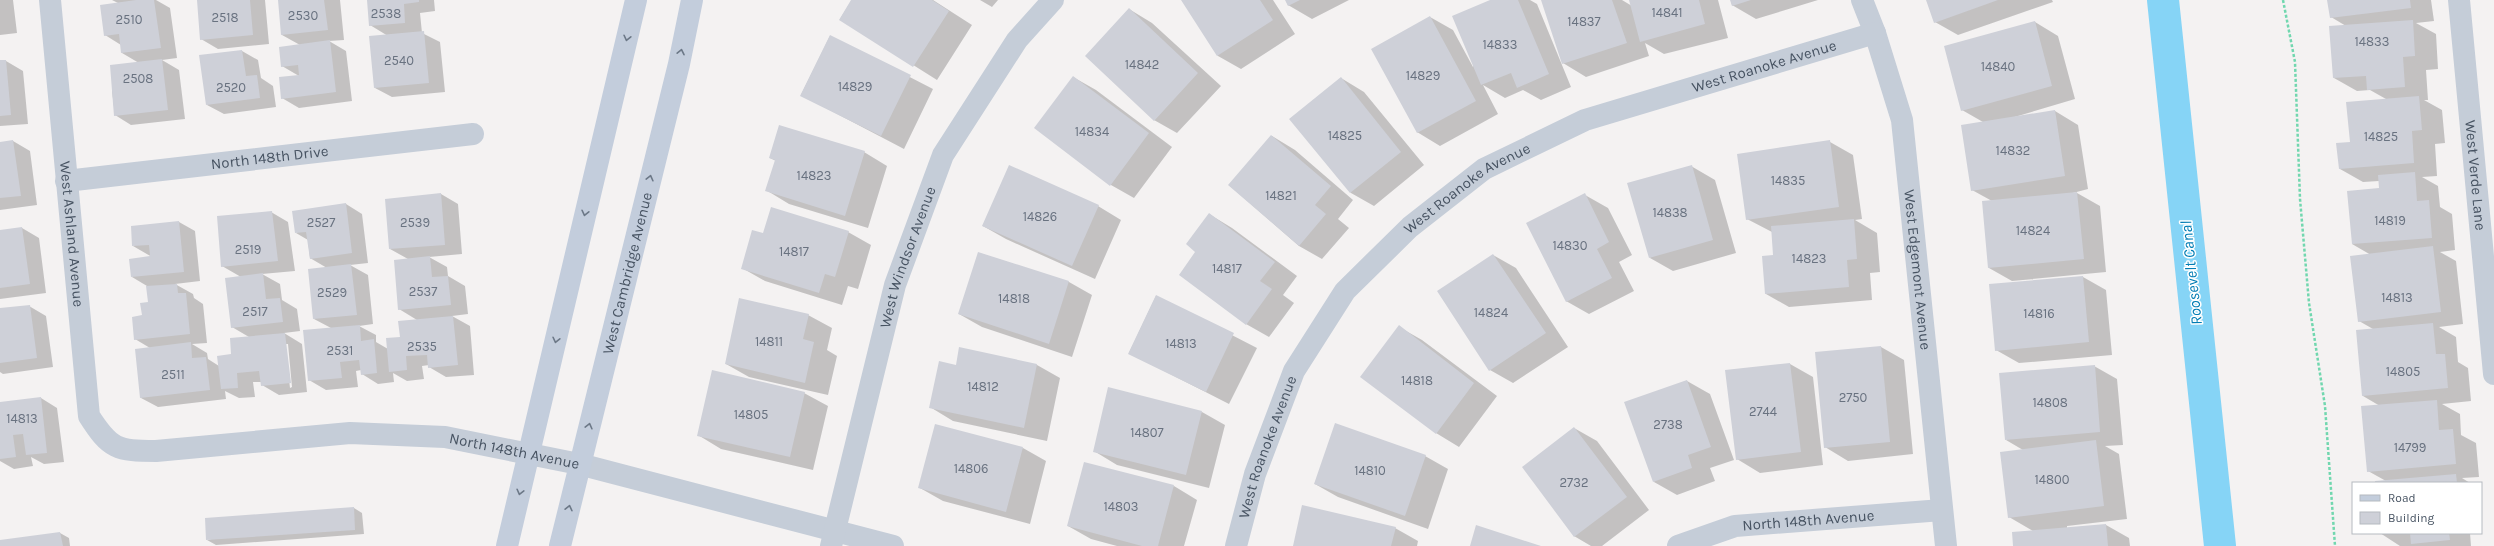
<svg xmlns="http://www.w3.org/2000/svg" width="2494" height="546" font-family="Karla,sans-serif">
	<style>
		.shadow { fill: #0003; fill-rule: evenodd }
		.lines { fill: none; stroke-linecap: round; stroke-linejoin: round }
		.canal { stroke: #86d4f6; stroke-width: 32 }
		.building { fill: #ced0d8 }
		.path { stroke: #71d7af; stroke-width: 2.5; stroke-dasharray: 3 2; stroke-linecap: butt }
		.street { stroke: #c5cdd8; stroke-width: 22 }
		.secondary { stroke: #c3cddc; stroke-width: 22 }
		.oneway { stroke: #6c7887 }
		.labels { text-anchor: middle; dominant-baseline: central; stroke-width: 3; stroke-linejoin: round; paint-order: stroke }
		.number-label { font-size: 13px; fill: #697280 }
		.street-label { font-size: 15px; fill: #475362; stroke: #fff }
		.water-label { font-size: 16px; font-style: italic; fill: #017cb3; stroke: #fff }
	</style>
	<rect width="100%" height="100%" fill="#f4f2f2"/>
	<path class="shadow" d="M0,0H13L17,33L0,35Z
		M112,0H156L170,8L177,58L162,60L179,70L185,119L131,125L115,115L112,91L139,63L122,53L121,45L105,35L118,3Z
		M198,0H265L269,44L218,49L201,39Z
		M279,0H340L344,40L329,41L346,51L352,101L299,108L282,98L299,76L282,66L300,45L282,35Z
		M368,0H434L435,11L420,13L422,33L440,42L445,92L392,97L375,88L388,36L370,25Z
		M852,0H933L972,25L937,80L840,19Z
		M980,0H998L992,7Z
		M1182,0H1273L1295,34L1241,69L1218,56Z
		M1286,0H1349L1312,19L1288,5Z
		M1492,0H1530L1537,4L1571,87L1541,100L1523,90L1505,98L1483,85L1498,114L1440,146L1417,132L1430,17L1453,30L1473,67Z
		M1542,0H1622L1632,6L1630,0H1718L1728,38L1664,54L1645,43L1649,56L1586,77L1563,63Z
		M1731,0H1818L1756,19L1732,5Z
		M1927,0H2052L2053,2L1958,35L1935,22Z
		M2328,0H2431L2434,21L2416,23L2436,34L2438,69L2426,70L2428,100H2424L2442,110L2445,143L2435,144L2437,176L2422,177L2438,186L2440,207L2452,214L2455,250L2440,252L2456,261L2463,324L2439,327L2456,337L2458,362L2468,368L2471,401L2442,404L2460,414L2461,435L2476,443L2479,477L2462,478L2470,483H2376L2386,481L2368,471L2380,406L2363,396L2373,329L2359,321L2371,255L2352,244L2380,189L2379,181L2363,182L2340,169L2351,143L2386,99L2370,90L2357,91L2334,78L2346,26L2331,17Z
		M1129,9L1152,23L1221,86L1177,133L1154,120Z
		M2035,22L2058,36L2075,99L2008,119L2055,111L2078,125L2088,189L2069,194L2077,193L2100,206L2106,272L2012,281L1989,268L1992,201L1972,190L1983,122L1962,110Z
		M830,36L933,89L904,149L801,95Z
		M242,51L258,60L261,78L273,86L276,107L224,114L207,105Z
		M0,61H6L23,71L28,124L0,126Z
		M1073,77L1096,90L1172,147L1134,198L1111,185Z
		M1341,78L1364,92L1424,165L1374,206L1351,193L1291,119Z
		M1272,136L1295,150L1353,200L1338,219L1349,228L1322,259L1299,246L1229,185Z
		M13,141L30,151L37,205L0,210V143Z
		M1830,142L1853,155L1862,219L1855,220L1877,233L1880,272L1870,273L1872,300L1789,307L1766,294L1774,256L1772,232L1747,219Z
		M864,152L887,166L868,228L789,204L766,190L776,161L770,158Z
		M1691,166L1715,180L1736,253L1673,271L1650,258Z
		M1009,167L1098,206L1121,220L1095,279L1006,239L983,226Z
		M441,194L458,204L462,254L429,257L447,267L448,276L465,286L468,314L452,316L470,326L474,375L446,377L429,367V365L422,366L424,379L407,381L393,373L394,382L378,384L362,374L361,370L356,371L358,387L326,390L309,380L331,328L314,319L327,268L310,258L308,240L296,233L346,204L362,214L368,263L350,265L368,275L373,324L359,326L376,335V342L388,349L417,320L399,309L408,259L390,249Z
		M1585,195L1608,208L1632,255L1619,262L1634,291L1589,314L1566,301Z
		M271,212L288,222L295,271L262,274L280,284L282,300L297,309L300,331L284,333L302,344L307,392L279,395L262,385V382H253L255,397L239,398L225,391L226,399L158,407L141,398L150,348L135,339L149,303L147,286L132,277L152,257L133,246L179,222L195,231L200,281L175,284L193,294L194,298L203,304L207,343L192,344L207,353L208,359L219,366L249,337L232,327L241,277L222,266ZM285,344H288L292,387L290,388Z
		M1209,214L1232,228L1297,276L1283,295L1294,303L1269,337L1246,324Z
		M22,228L39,238L46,293L0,299V231Z
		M848,232L871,245L858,289L848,286L842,305L765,281L742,268Z
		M979,253L1069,282L1092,295L1072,357L982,327L959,314Z
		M1493,255L1516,268L1568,347L1513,383L1490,370Z
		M2083,277L2106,290L2112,355L2019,363L1996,350Z
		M1156,296L1257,348L1229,404L1129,353Z
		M29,306L46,316L53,367L3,374L0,372V309Z
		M808,315L832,328L827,350L837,356L828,395L749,377L726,364Z
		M1399,327L1422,340L1497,396L1459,447L1436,433Z
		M1881,347L1904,360L1913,454L1848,461L1825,447L1816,353Z
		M1790,364L1813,377L1823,465L1760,473L1737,459Z
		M1037,365L1060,378L1047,441L953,421L930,407L956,366Z
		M2094,366L2117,379L2123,445L2105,446L2119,454L2127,519L2067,526V528L2106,525L2129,538L2130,546H2014L2033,531L2009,517L2023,450L2006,440Z
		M1687,381L1710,394L1734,460L1710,468L1715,481L1677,495L1654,482Z
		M804,393L828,406L813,470L721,449L698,435Z
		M41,398L57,408L64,462L44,464L31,457L33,466L14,469L0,461V466V403Z
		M1202,412L1225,425L1209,488L1117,465L1094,451Z
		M1574,428L1597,441L1649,510L1602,546H1591L1574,536Z
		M1023,448L1046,461L1030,524L943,501L920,488Z
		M1425,456L1448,469L1428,529L1338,497L1315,484Z
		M1174,486L1197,500L1184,546H1117L1091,539L1068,526Z
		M354,508L362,513L364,534L216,545L207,540Z
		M1395,528L1418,541L1417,546H1294Z
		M60,533L69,538L70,546H0V541Z
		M2380,533H2470L2471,546H2400Z"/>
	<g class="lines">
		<path class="canal" d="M2163,0L2220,546"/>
	</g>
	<path class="building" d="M136,0H154L161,48L121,53L119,34L104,36L100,5Z
		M197,0H250L253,35L200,40Z
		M278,0H324L328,30L281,35Z
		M367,0H419V2L404,4L405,23L369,26Z
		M851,0H932L949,11L913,67L839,20Z
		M1181,0H1260L1273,20L1217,56Z
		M1285,0H1300L1288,6Z
		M1490,0H1518L1549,74L1517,88L1511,73L1481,85L1452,16Z
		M1541,0H1612L1627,43L1562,64Z
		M1629,0H1699L1705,24L1640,42Z
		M1730,0H1751L1732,6Z
		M1926,0H1998L1934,23Z
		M2327,0H2410L2411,8L2330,18Z
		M1129,8L1198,73L1154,121L1085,56Z
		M1430,16L1476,101L1417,133L1371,49Z
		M2413,20L2415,56L2403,57L2405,87L2367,90L2366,76L2333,78L2329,26Z
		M2035,21L2052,86L1961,111L1944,46Z
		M424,31L429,83L374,88L369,36Z
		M830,35L911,75L881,136L800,96Z
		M330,40L336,92L281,99L279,77L299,75L298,65L281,67L279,47Z
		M242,50L246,76L257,75L260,98L206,105L199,55Z
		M162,59L168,110L114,116L110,65Z
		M0,60H6L11,115L0,116Z
		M1073,76L1149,133L1110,186L1034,128Z
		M1341,77L1401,152L1350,193L1289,119Z
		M2419,96L2422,130L2412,131L2414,163L2339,169L2336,143L2350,142L2346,102Z
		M2055,110L2065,176L1971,191L1961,125Z
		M779,125L865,151L845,216L765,191L775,160L769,158Z
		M1271,135L1331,186L1315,205L1326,214L1299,246L1228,185Z
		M13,140L21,196L0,198V142Z
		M1830,140L1839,207L1746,220L1737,154Z
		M1009,165L1099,205L1072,266L982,226Z
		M1692,165L1713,240L1649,258L1627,183Z
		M2415,172L2417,201L2429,200L2432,238L2352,244L2347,191L2379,188L2378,175Z
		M2077,192L2084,259L1988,268L1982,201Z
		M441,193L445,245L389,249L385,199Z
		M1585,193L1609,242L1597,249L1612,278L1566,302L1526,223Z
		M346,203L352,253L310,259L306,232L295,233L292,211Z
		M771,207L849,231L835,277L825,274L819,293L741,269L752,230L763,233Z
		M272,211L278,261L221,267L217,216Z
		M1209,213L1275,262L1260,281L1272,289L1246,325L1179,275L1195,252L1186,244Z
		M1854,219L1857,259L1847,260L1849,287L1765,294L1762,256L1773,255L1771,226Z
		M179,221L184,272L131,277L129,259L150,256L149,245L132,246L131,226Z
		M22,227L30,284L0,288V230Z
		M2433,246L2441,312L2358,322L2350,256Z
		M978,252L1069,281L1049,344L958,314Z
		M1493,254L1546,333L1489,371L1437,291Z
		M430,256L432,277L448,276L451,305L398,310L394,260Z
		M351,264L357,315L313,319L308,269Z
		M263,273L266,299L280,298L283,322L231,328L225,278Z
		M2083,276L2089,342L1995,351L1989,284Z
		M177,284L178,293H186L190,334L134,340L132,317L142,315L140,303L148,302L146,286Z
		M1156,295L1234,333L1206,392L1128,354Z
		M739,298L809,314L803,339L814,342L805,383L725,364Z
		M30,305L37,358L0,363V308Z
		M453,316L458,365L428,368L427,355L406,356L407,370L389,372L386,338L400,337L398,321Z
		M2433,323L2436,354H2445L2448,388L2362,396L2356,330Z
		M360,325L361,341L374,339L377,373L361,375L359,360L340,362L342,378L308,381L303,330Z
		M1399,325L1474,383L1436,434L1360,377Z
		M285,333L291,383L261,386L259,371L237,373L238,388L221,389L217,356L231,354L230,338Z
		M191,342L192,358L206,357L210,390L140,398L135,349Z
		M1881,346L1890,442L1824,448L1815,352Z
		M959,347L1037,364L1024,428L929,408L939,361L956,365Z
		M1790,363L1801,452L1736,460L1725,370Z
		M2095,365L2100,432L2005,440L1999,373Z
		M712,370L805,392L790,457L697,436Z
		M1687,380L1711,447L1688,455L1692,468L1653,482L1624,402Z
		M1108,387L1202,411L1186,475L1093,452Z
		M41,397L47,453L26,455L23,434L13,435L16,457L0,459V402Z
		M2437,400L2439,430L2453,429L2456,464L2367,472L2361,406Z
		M1335,423L1426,455L1405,516L1314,484Z
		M935,424L1023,447L1006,512L918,488Z
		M1574,427L1627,497L1574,537L1522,467Z
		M2096,440L2104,506L2008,518L2000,452Z
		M1084,462L1174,485L1158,546H1142L1067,526Z
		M2456,474L2457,483H2375V481Z
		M1302,505L1396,527L1391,546H1293Z
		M354,507L355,530L206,540L205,518Z
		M2106,524L2108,546H2013L2012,532Z
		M1476,525L1541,546H1470Z
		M60,532L63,546H0V540Z
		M2410,533H2449L2450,540L2411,544Z"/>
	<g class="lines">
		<path class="path" d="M2283,0L2295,62L2300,199L2309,303L2325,406L2335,546"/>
		<g class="street">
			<path id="s1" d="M50,0L89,416C110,449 117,451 156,451L350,433L445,437L579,464L893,546"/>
			<path id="s2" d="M1862,0L1875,33L1902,120L1946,546"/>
			<path id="s3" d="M2459,0L2494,374"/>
			<path id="s4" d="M66,181L473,134"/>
			<path id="s5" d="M831,546L895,285L943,155L1017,40L1053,0"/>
			<path id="s6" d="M1236,546L1255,474L1294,371L1345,291L1410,227L1484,169L1585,120L1875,33"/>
			<path id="s7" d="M1678,546L1735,526L1942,510"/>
		</g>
		<g class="secondary">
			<path d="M507,546L636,0"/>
			<path id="s8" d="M560,546L679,64L692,0"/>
		</g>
	</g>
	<defs><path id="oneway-chevron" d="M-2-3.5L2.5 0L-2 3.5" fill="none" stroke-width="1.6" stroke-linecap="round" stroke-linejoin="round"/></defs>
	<g class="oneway">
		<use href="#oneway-chevron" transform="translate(627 38) rotate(103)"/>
		<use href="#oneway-chevron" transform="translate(681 52) rotate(-78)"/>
		<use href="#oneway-chevron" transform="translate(650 178) rotate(-76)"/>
		<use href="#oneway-chevron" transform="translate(585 213) rotate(103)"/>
		<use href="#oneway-chevron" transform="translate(556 340) rotate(103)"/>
		<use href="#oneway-chevron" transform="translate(589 426) rotate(-76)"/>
		<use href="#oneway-chevron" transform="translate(520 492) rotate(104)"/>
		<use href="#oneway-chevron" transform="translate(569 508) rotate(-77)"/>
	</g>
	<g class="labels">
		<g class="number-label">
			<text x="1667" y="12">14841</text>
			<text x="386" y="13">2538</text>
			<text x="303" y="15">2530</text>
			<text x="225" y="17">2518</text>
			<text x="129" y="19">2510</text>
			<text x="1584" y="21">14837</text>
			<text x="2372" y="41">14833</text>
			<text x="1500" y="44">14833</text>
			<text x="399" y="60">2540</text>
			<text x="1142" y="64">14842</text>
			<text x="1998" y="66">14840</text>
			<text x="1423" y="75">14829</text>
			<text x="138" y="78">2508</text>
			<text x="855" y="86">14829</text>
			<text x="231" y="87">2520</text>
			<text x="1092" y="131">14834</text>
			<text x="1345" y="135">14825</text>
			<text x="2381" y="136">14825</text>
			<text x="2013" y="150">14832</text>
			<text x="814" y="175">14823</text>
			<text x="1788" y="180">14835</text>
			<text x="1281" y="195">14821</text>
			<text x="1670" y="212">14838</text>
			<text x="1040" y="216">14826</text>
			<text x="2390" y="220">14819</text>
			<text x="321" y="222">2527</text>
			<text x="415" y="222">2539</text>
			<text x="2033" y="230">14824</text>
			<text x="1570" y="245">14830</text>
			<text x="248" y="249">2519</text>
			<text x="794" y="251">14817</text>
			<text x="1809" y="258">14823</text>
			<text x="1227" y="268">14817</text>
			<text x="423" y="291">2537</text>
			<text x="332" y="292">2529</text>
			<text x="2397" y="297">14813</text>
			<text x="1014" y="298">14818</text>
			<text x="255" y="311">2517</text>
			<text x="1491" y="312">14824</text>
			<text x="2039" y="313">14816</text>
			<text x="769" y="341">14811</text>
			<text x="1181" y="343">14813</text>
			<text x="422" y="346">2535</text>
			<text x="340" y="350">2531</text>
			<text x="2403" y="371">14805</text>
			<text x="173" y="374">2511</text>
			<text x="1417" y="380">14818</text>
			<text x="983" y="386">14812</text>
			<text x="1853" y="397">2750</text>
			<text x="2050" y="402">14808</text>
			<text x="1763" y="411">2744</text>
			<text x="751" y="414">14805</text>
			<text x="22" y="418">14813</text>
			<text x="1668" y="424">2738</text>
			<text x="1147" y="432">14807</text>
			<text x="2410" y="447">14799</text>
			<text x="971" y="468">14806</text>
			<text x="1370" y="470">14810</text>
			<text x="2052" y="479">14800</text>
			<text x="1574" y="482">2732</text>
			<text x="1121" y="506">14803</text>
		</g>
		<g class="street-label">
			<text stroke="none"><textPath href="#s6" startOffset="764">West Roanoke Avenue</textPath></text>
			<text stroke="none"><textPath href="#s4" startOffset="205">North 148th Drive</textPath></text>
			<text stroke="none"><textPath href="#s3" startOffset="176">West Verde Lane</textPath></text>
			<text stroke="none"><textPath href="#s6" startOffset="440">West Roanoke Avenue</textPath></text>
			<text stroke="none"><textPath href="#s1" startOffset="235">West Ashland Avenue</textPath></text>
			<text stroke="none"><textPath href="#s5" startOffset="299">West Windsor Avenue</textPath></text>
			<text stroke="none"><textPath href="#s2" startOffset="277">West Edgemont Avenue</textPath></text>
			<text stroke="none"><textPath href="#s8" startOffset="281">West Cambridge Avenue</textPath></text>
			<text stroke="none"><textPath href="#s6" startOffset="104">West Roanoke Avenue</textPath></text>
			<text stroke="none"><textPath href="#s1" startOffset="860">North 148th Avenue</textPath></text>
			<text stroke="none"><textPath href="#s7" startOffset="134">North 148th Avenue</textPath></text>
		</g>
		<g class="water-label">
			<text transform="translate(2191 273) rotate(-96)">Roosevelt Canal</text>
		</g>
	</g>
	<rect x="2352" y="482" width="130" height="52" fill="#ffffff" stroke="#b5bac0"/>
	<rect x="2360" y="495" width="20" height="6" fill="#c3cddc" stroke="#b5bac0"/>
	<text x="2388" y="502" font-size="12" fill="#475362">Road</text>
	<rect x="2360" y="512" width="20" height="12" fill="#ced0d8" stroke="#b5bac0"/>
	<text x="2388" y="522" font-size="12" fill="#475362">Building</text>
</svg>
